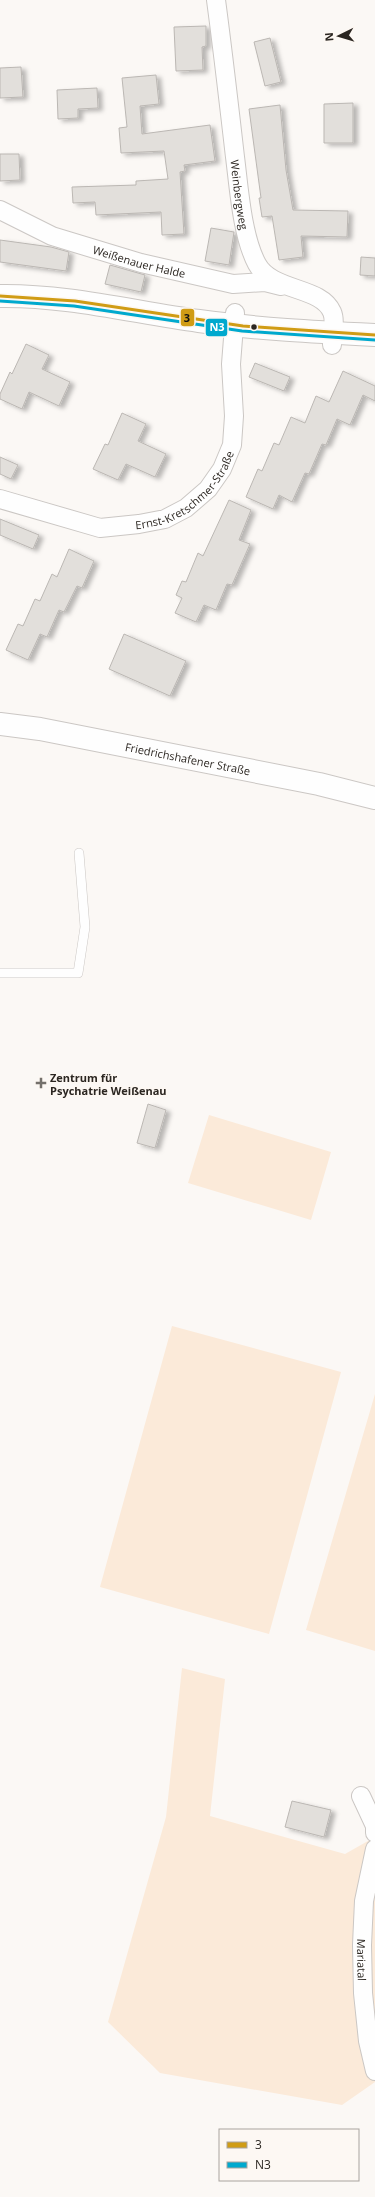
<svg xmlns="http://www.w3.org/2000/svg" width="375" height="2197" font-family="'Open Sans',sans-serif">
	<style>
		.green { fill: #fbead9 }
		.building { fill: #e2dfdb; stroke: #bbb7b3; filter: url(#shadow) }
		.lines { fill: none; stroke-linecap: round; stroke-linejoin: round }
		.lane-casing { stroke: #cbc7c4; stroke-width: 10 }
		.street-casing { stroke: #cbc7c4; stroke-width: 20 }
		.secondary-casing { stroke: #cbc7c4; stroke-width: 24 }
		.lane { stroke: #fefefe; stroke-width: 9 }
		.street { stroke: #fefefe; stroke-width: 18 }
		.secondary { stroke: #fefefe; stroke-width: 22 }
		.bus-1-casing { stroke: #fdf8f3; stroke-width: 6 }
		.bus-2-casing { stroke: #fdf8f3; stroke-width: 6 }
		.bus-1 { stroke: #d09c15; stroke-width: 3 }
		.bus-2 { stroke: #00a9ce; stroke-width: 3 }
		.bus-dot { fill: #2b2621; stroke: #fdf8f3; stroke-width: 1.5 }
		.poi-dot { fill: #74706b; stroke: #fdf8f3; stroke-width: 1.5 }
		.labels { text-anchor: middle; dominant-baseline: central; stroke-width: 3.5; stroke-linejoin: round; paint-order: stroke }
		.street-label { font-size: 11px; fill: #2b2621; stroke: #fdf8f3 }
		.poi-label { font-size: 11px; font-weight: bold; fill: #2b2621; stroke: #fdf8f3; text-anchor: start }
		.line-badge { stroke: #fdf8f3; stroke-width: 1.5 }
		.badge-label { font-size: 11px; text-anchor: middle; font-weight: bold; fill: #fff }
		.pale-badge-label { font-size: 11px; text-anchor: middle; font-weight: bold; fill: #111 }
	</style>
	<defs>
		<filter id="shadow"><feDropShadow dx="4.5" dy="2.5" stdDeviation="2" flood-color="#0004"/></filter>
	</defs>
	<rect width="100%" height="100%" fill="#fbf8f5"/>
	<path class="green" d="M209,1115L331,1152L311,1220L188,1183Z
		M172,1326L341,1372L269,1634L100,1587Z
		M375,1394V1651L306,1630Z
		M182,1668L225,1679L210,1816L345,1854L375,1837V2082L342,2105L160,2073L108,2022L166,1817Z"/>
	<path class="building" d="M206,26V46L202,47L203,70L176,71L174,27Z
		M270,38L281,82L265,86L254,42Z
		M21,67L23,97L0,98V68Z
		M156,75L159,104L140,106L142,134L210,125L215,161L184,165L185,171L180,172L184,234L162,235L161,212L96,215L95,202L73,203L72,187L136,185V181L168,179L164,151L121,153L119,128L127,127L122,78Z
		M97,88L98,108L78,109V118L58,119L57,90Z
		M353,103V143H324V104Z
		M280,105L286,170L293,210L348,211L347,237L301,236L303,257L279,260L272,216L262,217L259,198H261L249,109Z
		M0,154H19L20,180L0,181Z
		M211,228L234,232L229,265L205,261Z
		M0,240L51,247L69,252L66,271L0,262Z
		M361,257L375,258V276L360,275Z
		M110,265L145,275L141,292L105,284Z
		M26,344L49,355L42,369L70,382L59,406L29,392L22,409L0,399V394L10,372L12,374Z
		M255,363L290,377L284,391L249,377Z
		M343,371L375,386V401L363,395L350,425L337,419L326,445L322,444L309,474L305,473L292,502L279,495L273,509L246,497L258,469L262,471L274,443L279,445L291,417L305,423L316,396L329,402Z
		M122,413L146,424L138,441L166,454L155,477L126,464L118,480L93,469L105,444L108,445Z
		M0,457L18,465L11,479L0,474Z
		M229,500L251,510L239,540L250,544L232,585L227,584L216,610L204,605L196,622L175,613L182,598L176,595L182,581L186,582L198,553L203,556Z
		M0,519L39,535L33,549L0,535Z
		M69,549L94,561L82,588L77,586L64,612L59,610L47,637L40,634L28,660L6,650L18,624L23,626L35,599L40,601L52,574L57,577Z
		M124,634L186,661L170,696L109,669Z
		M148,1104L166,1110L155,1148L137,1143Z
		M292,1801L331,1810L324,1837L285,1827Z"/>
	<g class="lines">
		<defs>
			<path id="lane" d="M0,973H78L85,927L79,853"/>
			<g id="street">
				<path id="s1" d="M216,0C223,52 229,105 235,157C239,188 242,236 257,264C272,292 321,286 332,312C336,321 332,335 332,345"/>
				<path id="s2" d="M0,210L52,236L141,263L233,284L265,282L281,286"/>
				<path id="s3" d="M0,499L100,528L139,524L165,519L186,508L208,489L222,469L232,445L234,416L231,364L235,313"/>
				<path d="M361,1796L375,1826V1833"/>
				<path id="s4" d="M375,1849L364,1901L362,1945L363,1993L368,2041L375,2071"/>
			</g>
			<g id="secondary">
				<path d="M0,296C67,295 133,312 199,321C257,329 316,332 375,335"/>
				<path id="s5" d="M0,724L40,729L319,784L375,798"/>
			</g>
		</defs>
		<use href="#lane" class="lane-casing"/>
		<use href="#street" class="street-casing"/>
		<use href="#secondary" class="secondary-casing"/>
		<use href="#lane" class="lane"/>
		<use href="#street" class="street"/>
		<use href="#secondary" class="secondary"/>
		<defs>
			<path id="bus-1" d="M0,296L75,301L243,326L375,335"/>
			<path id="bus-2" d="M0,301L74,306L242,331L375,340"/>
		</defs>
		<use href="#bus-1" class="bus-1-casing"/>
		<use href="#bus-2" class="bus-2-casing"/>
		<use href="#bus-1" class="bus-1"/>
		<use href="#bus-2" class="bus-2"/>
	</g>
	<circle class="bus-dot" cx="254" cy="327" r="3.5"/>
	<path class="poi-dot" d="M39 1077h4v4h4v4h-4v4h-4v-4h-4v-4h4z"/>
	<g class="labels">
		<g class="street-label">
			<text stroke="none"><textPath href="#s1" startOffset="196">Weinbergweg</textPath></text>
			<text stroke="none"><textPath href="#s2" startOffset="149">Weißenauer Halde</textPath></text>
			<text stroke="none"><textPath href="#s3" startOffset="203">Ernst-Kretschmer-Straße</textPath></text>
			<text stroke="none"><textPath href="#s5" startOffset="191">Friedrichshafener Straße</textPath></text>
			<text stroke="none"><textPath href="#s4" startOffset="112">Mariatal</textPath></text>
		</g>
		<g class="poi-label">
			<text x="50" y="1077">Zentrum für<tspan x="50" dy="13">Psychatrie Weißenau</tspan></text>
		</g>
	</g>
	<g class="line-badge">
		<rect x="180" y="308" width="15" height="19" rx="4" fill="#d09c15"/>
		<rect x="205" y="318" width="23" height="19" rx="4" fill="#00a9ce"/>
	</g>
	<g class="badge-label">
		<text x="217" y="331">N3</text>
	</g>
	<g class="pale-badge-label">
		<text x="187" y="322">3</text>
	</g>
	<rect x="219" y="2129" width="140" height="52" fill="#fdf8f3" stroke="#a9a49f"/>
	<rect x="227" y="2142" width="20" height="6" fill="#d09c15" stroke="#a9a49f"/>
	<text x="255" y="2149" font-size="12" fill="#2b2621">3</text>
	<rect x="227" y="2162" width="20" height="6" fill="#00a9ce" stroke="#a9a49f"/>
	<text x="255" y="2169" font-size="12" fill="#2b2621">N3</text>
	<g transform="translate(339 36) rotate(265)" stroke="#fdf8f3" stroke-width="3" paint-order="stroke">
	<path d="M0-3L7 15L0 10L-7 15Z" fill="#2b2621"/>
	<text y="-6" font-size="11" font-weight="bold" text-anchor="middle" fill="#2b2621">N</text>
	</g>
</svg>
